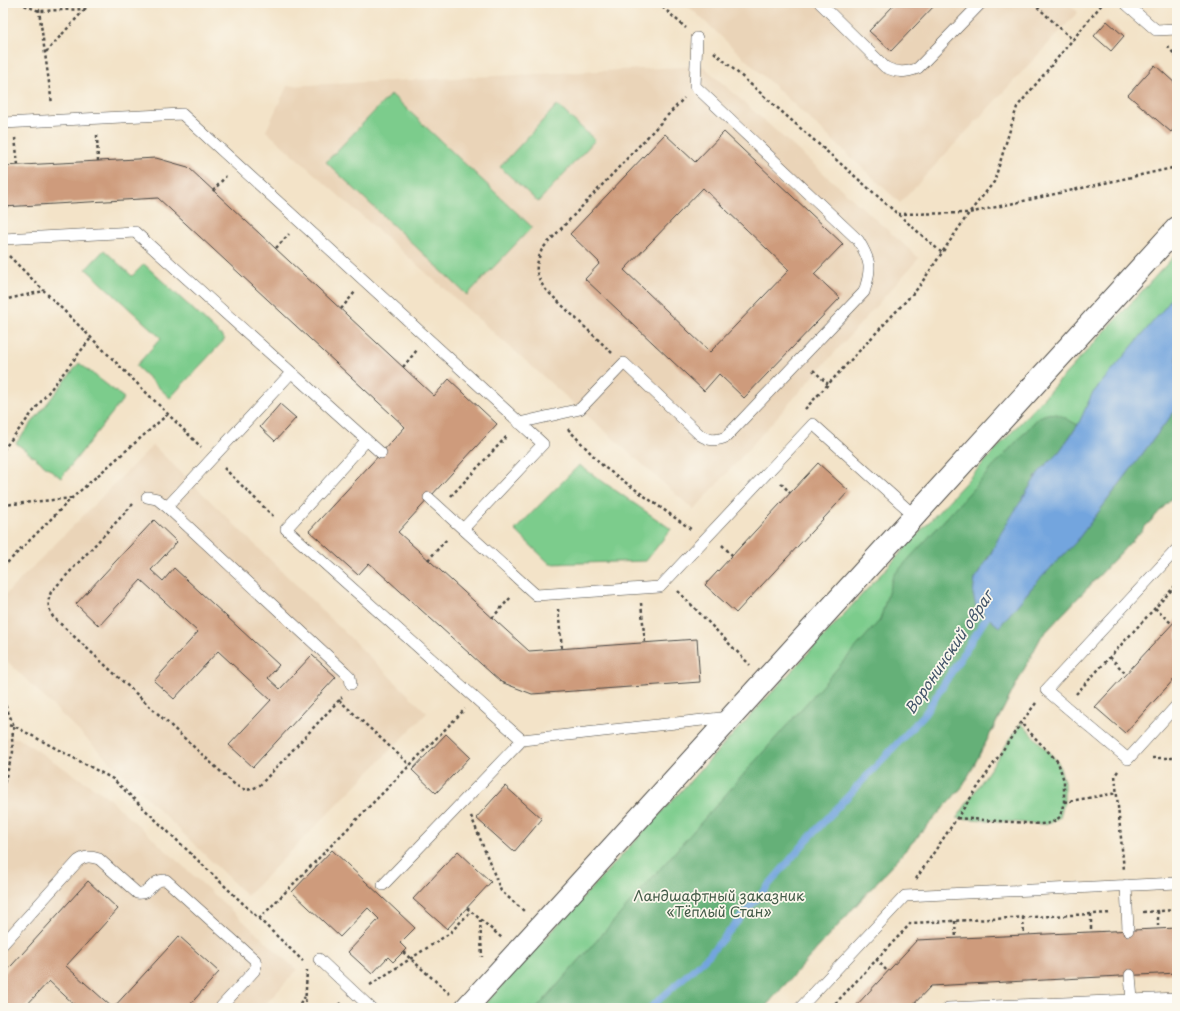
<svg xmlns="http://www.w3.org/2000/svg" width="1180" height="1011" font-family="'Playpen Sans',sans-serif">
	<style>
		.built { fill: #ead4b8 }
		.green { fill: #7ccc8c; stroke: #547c5c }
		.forest { fill: #65b078; stroke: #486e52 }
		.water { fill: #73a5de; stroke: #4f6884 }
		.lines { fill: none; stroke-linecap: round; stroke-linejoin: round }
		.stream { stroke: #73a5de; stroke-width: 7 }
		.building { fill: #ce9b7c; fill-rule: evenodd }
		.service-casing { stroke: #494743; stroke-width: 12 }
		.minor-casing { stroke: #494743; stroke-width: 24 }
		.path { stroke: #494743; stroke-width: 2.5; stroke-dasharray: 3 3; stroke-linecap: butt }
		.service { stroke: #fff; stroke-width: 11 }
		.minor { stroke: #fff; stroke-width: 22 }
		.labels { text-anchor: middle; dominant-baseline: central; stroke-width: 3.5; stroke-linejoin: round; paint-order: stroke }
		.park-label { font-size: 14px; fill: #435b48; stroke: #fbf7ec }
		.water-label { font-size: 15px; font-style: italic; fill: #44566a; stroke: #fbf7ec }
	</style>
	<rect width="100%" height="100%" fill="#fbf7ec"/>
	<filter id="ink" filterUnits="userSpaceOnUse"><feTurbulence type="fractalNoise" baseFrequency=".025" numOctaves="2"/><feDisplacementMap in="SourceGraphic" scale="8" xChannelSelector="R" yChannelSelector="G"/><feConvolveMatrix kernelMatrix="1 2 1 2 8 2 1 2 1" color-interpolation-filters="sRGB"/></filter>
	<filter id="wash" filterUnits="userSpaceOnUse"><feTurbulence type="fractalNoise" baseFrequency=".012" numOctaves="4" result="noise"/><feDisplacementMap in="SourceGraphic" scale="16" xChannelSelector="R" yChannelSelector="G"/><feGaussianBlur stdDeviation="0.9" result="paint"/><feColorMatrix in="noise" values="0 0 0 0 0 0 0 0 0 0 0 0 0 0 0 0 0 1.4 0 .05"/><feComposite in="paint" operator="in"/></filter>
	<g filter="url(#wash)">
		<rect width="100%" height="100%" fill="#f3e3c8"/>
		<path class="built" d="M685,3H1068L1078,12L900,203Z
			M703,66L919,258L694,510L266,131L287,86Z
			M153,445L427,713L247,896L3,657V597Z
			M3,738H18L105,795L297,970L262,1008H3Z"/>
		<path class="green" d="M391,94L532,227L467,295L326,162Z
			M557,105L595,140L538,202L500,167Z
			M104,250L132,276L144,264L225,339L170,398L136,366L161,338L86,269Z
			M1177,253V493L1041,637L963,786L764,1008H481Z
			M79,363L124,398L61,478L16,443Z
			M579,465L671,529L646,561L550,564L515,530Z
			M1021,723L1058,762L1064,781V802L1060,817L1051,823L1040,824L957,818Z"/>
		<path class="forest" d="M1177,408V493L1041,637L963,786L764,1008H537L880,620L893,576L1037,419C1054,407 1062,417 1078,425L1059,452L1039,472L975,579L976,607L999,627L1034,585L1075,543Z"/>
		<path class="water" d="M1177,286V408L1075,543L1034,585L999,627L976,607L973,594L975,579L989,557L1001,533L1039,472L1059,452L1078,425L1092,394L1167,305Z"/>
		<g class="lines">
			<path class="stream" d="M650,1008L709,955L807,840L924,715L992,609"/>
		</g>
		<g id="blocks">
			<path class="building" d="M896,3H937L891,51L869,31Z
				M1107,21L1124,36L1111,51L1094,36Z
				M1155,65L1177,85V125L1171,132L1128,95Z
				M724,132L843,244L814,274L840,298L744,398L719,374L704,391L585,279L600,263L570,234L665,134L695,162ZM703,188L789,270L710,352L624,270Z
				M156,158L188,167L434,396L449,379L497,424L398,532L529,651L697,639L700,682L532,694L501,682L369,563L358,575L309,531L405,427L158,198L3,207V166Z
				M280,404L296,418L275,441L260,427Z
				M818,463L849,491L736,613L705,585Z
				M154,520L177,542L151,570L163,581L174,568L279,665L268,678L280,689L312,655L336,677L253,767L229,745L271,700L218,651L174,699L154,681L198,632L141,580L99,626L76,604Z
				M1177,619V676L1125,733L1095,707Z
				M446,734L470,757L436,793L412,770Z
				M505,786L542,819L514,852L476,818Z
				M332,850L415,928L400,943L406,949L393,962L388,957L372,974L348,952L379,919L368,908L340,937L292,892Z
				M458,851L491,882L447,929L413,899Z
				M88,881L118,909L66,966L113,1008H78L49,981L24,1008H3V975Z
				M1177,928V973L931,986L910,1008H854L917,940Z
				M179,936L219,972L187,1008H113Z"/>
		</g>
	</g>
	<g filter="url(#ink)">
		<use href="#blocks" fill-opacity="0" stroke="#494743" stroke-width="1"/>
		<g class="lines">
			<defs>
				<path id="service" d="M820,3L885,67C897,73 906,73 918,68L981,3
					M1125,3L1156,30L1177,29
					M3,123L182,114L543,444L463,529L536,595L660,587L813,424L915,516
					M3,239L135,232L381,453
					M519,423L580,409L624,363L700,435C709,441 716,441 726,437L864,292C872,268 871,261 858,240L695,86L697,38
					M366,441L286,529L522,740L730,717
					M147,497L157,499L167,507L291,373
					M429,498L463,529
					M167,507L345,672L350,677L351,684
					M1177,549L1046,690L1128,759L1177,705
					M383,885L522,740
					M1126,885L1128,930
					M3,944L78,861C85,856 90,856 99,859L137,893C152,895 150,879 166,880L255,960L256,966L254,971L220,1008
					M319,959L371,1008
					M1130,975L1132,1000
					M800,1008L905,896L1177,883
					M948,1008L1177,998"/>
				<path id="minor" d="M466,1008L1177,228"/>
			</defs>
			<use href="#service" class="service-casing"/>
			<use href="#minor" class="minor-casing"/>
			<path class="path" d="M19,3L39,11L85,9L90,3
				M38,3L52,104
				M658,3L686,28
				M1033,3L1073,40
				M1168,46L1177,58
				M46,52L85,9
				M714,52L942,253
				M97,135L98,161
				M15,138L18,165
				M213,191L226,176
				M898,214L969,213L1177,167
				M276,248L289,234
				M9,256L201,447
				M3,300L44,291
				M341,309L355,292
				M612,353L545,289C534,272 535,268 542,249L684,98
				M403,367L417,350
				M813,370L828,384
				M805,409L918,288L969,213L994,182L1017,107L1103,3
				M568,429L604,467L692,530
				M3,450L91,338
				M224,468L275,518
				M781,483L790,493
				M451,496L508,435
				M133,504L51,592C47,602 48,607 53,617L233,783C244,791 247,792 260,785L342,697
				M3,505L72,498
				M722,545L733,556
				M428,560L448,538
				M3,567L72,498L168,414
				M678,591L750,665
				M641,603L645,643
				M1155,608L1172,624
				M558,609L562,649
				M492,618L512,596
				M1110,657L1126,674
				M1076,694L1177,584
				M3,700L14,726L113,779L303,961
				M339,700L410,765
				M3,725L14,726L12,738L13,752L3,787
				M1152,758H1177
				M1118,771L1115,775L1124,870
				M1064,802L1117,793
				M471,816L501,891L524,911
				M957,818L1040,824L1051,823L1060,817L1064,802V781L1058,762L1021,723
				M916,879L1021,723L1036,703
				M467,908L502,938
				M1158,911V929
				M1143,912L1177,910
				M1091,914V932
				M1023,917L1024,935
				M259,919L465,709
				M480,920L482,957
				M955,921L956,939
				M403,952L450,994
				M876,959L888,972
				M370,985L450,933L471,911
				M296,1008L305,997
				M305,1008L307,970
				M334,1008L342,1003
				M831,1008L911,923L1112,913"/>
			<use href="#service" class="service"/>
			<use href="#minor" class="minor"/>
		</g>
	</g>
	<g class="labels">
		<g class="park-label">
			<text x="719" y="895">Ландшафтный заказник<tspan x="719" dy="16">«Тёплый Стан»</tspan></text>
		</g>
		<g class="water-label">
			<text transform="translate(948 652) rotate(-56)">Воронинский овраг</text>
		</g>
	</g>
	<rect width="1180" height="1011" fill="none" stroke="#fbf7ec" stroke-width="16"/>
</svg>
